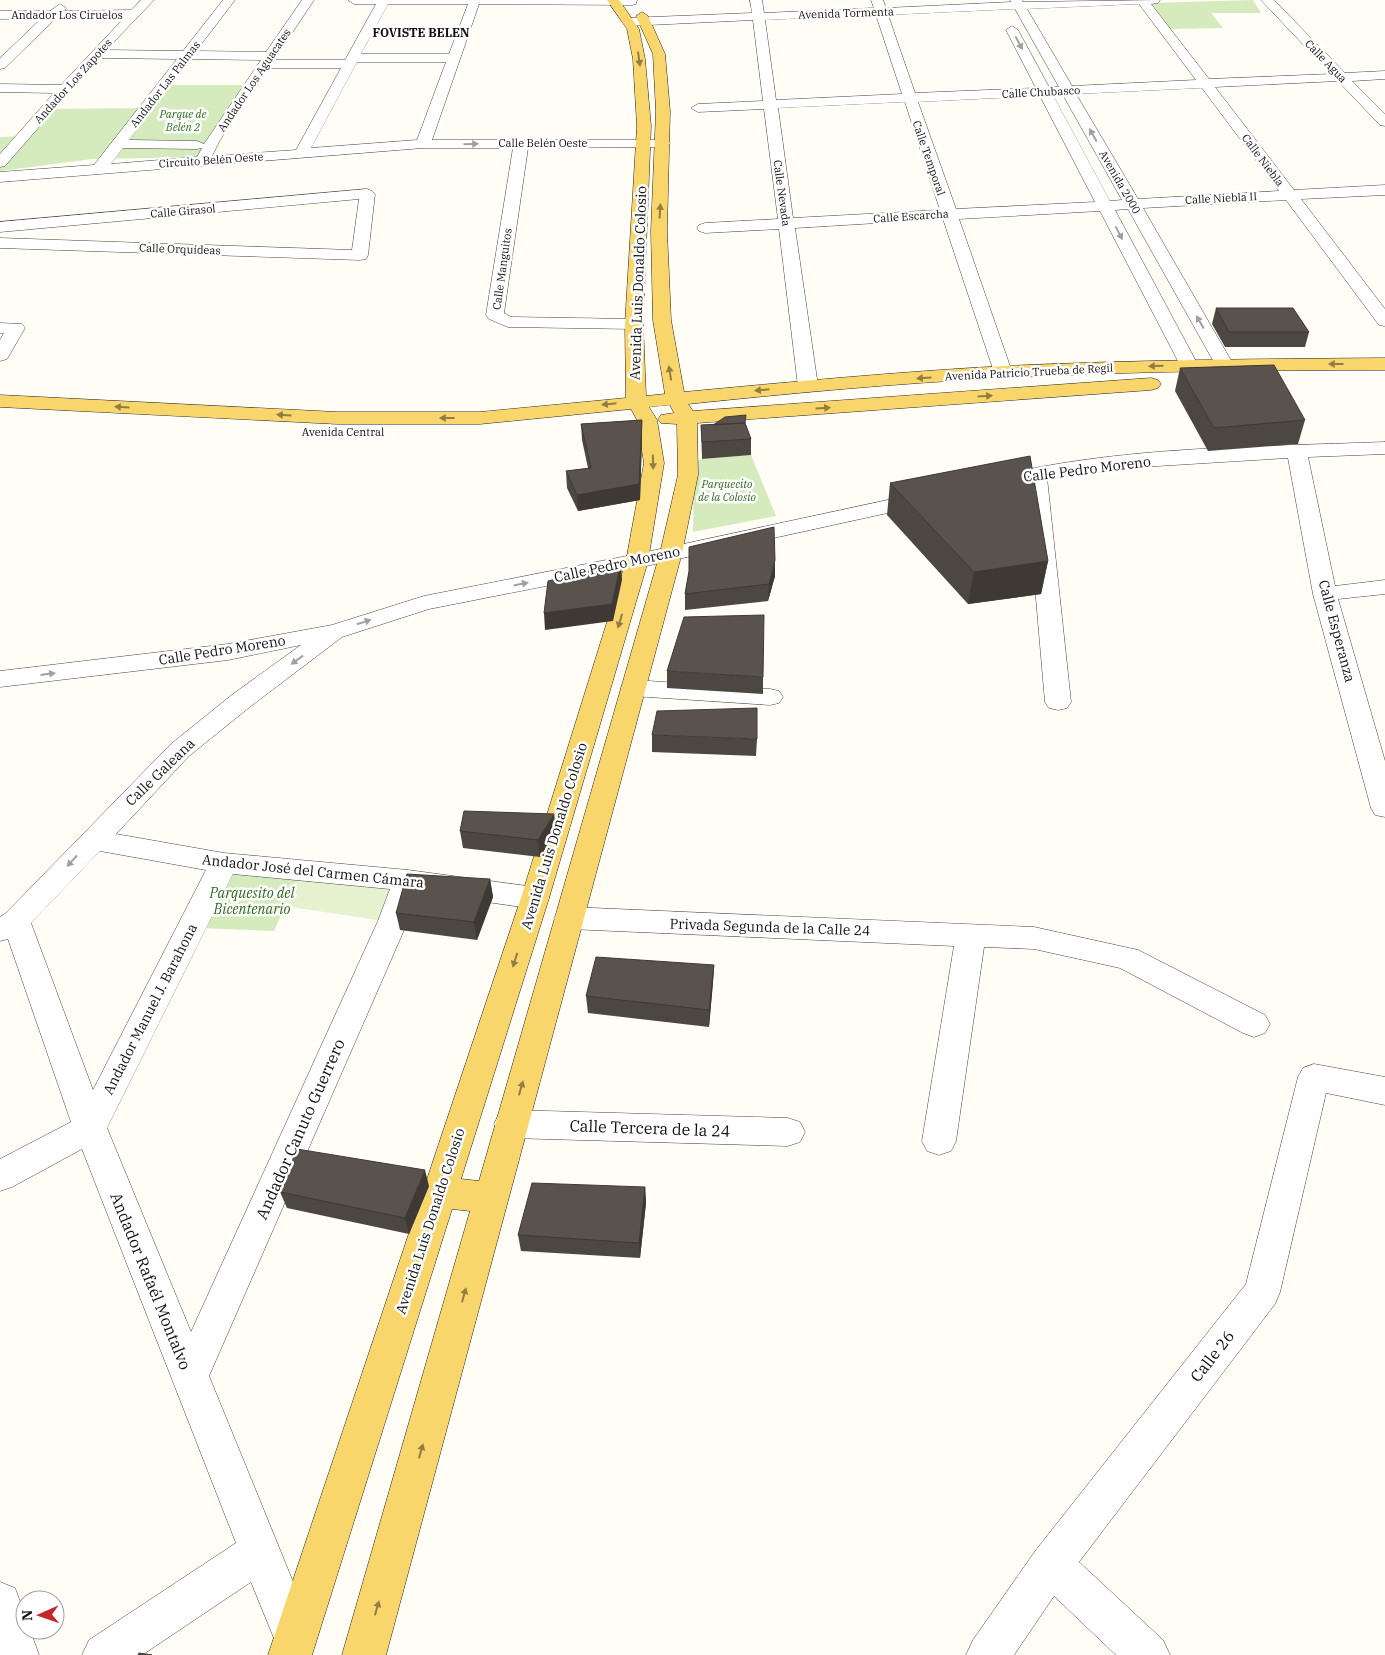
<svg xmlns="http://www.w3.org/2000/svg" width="1385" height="1655" font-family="'IBM Plex Serif',serif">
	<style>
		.green { fill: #d5ebbd }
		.pitch { fill: #e6f2cf }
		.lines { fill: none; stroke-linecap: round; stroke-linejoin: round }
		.minor-casing { stroke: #444; stroke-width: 1 }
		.major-casing { stroke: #222; stroke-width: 1 }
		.minor { fill: #fff; fill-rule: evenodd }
		.major { fill: #f9d66b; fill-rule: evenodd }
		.wall { fill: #4d4742 }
		.shaded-wall { fill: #3f3936 }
		.building { fill: #5a524d; stroke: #3f3936 }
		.oneway { fill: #a0a0a0 }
		.oneway2 { fill: #917d42 }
		.labels { text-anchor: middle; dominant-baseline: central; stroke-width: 5; stroke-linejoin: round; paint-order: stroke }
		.far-street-label { font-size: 11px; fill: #111; stroke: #fff }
		.far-park-label { font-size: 11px; font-style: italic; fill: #2f6b1f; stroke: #fff }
		.far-neighbourhood-label { font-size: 12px; font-weight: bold; fill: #111; stroke: #fff }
		.street-label { font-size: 14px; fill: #111; stroke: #fff }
		.park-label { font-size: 14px; font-style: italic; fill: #2f6b1f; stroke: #fff }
		.near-street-label { font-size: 16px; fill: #111; stroke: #fff }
	</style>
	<rect width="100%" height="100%" fill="#fffdf5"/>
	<path class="green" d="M1253,0L1261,13H1211L1223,28L1170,29L1151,3Z
		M164,85H250L204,157L92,159L0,171V137L23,136L47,109L146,108Z
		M751,455L776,516L693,532L694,461L702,459Z
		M225,869L298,875L274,931L198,928Z"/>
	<path class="pitch" d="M298,875L401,884L384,921L284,906Z"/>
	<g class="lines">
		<defs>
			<path id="minor" d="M141,0H154L106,50L183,51L223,0H235L196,51L266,52L302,0H314L274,60H345L376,4H354L348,0H637L636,4L632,5L479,4L432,140H668L670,143L668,146L663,147L528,148L504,313L511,317L634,319L640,320L643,324L640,328L634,329L508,327L489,319L486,315L513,148H423L0,182V172L94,165L177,59L99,58L5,166L0,167V154L54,93L0,92V84L61,85L124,18H56L5,68L0,69V58L42,18L0,19V11H50L60,4L66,8L64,11L131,10ZM388,4H468L449,54H361ZM190,59L261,60L204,144L197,141L129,140ZM357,62H446L417,140L311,148ZM268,68H341L296,150L212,156L220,140ZM123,148L197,149L202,148L197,157L111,164Z
				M750,0H762L764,13L874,8L871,0H883L886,8L1011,2L1010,0H1022L1023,2L1160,0L1158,3L1151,4L1209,79L1331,74L1261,0H1274L1345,73L1385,71V79L1352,81L1385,114V126L1380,125L1338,81L1215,87L1294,190L1385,185V195L1301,199L1385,309V326L1379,325L1286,200L1143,208L1233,364L1231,368L1224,370L1217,368L1215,364L1128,209L1115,210L1198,365L1196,369L1189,371L1182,369L1180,365L1100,211L959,219L1012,372L1010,376L1003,378L996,376L994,372L943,219L795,228L818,386L815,390L808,392L801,390L798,386L779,229L705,233L699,231L697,228L699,225L705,223L778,219L764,109L698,112L691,108L698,104L763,101L753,20L628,26L622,22L628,18L752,13ZM1139,4L1196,80L1072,86L1027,9ZM1015,9L1059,87H1049L1018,30L1012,26L1006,30L1036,88L915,93L888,15ZM876,15L902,94L776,100L765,20ZM1202,88L1279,191L1138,199L1076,94ZM1053,95H1063L1122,200L1110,201ZM1040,96L1095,202L956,209L918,102ZM905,102L940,210L793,218L778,108Z
				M367,189L372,191L375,194L368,255L366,259L360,260L0,248V238L352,250L359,199L0,232V222Z
				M0,323L22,324L25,328L7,359L0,361V340L4,333H0Z
				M1385,442V454L1308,457L1335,586L1385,580V594L1338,599L1385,761V817L1375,815L1371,808L1313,594L1288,458L1141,467L1047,478L1071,702L1067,708L1058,710L1049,708L1045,702L1026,483L996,488L989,486L986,482L989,478C1117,446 1253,447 1385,442Z
				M925,492L933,493L936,498L933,503L637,568L429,609L342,637L251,706L189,756L116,834L224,853L408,870L535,887L545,890L549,898L545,906L535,909L418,892L408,921L209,1376L316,1638L310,1653C302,1655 288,1655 280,1653L251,1582L142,1655H82L89,1640L236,1543L82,1149L12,1187L0,1191V1159L71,1122L8,939L0,941V917L6,913L171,744L233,694L301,645L228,660L0,687V671L228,644L332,625L424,596L637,554ZM100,851L206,870L93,1090L31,923ZM233,874L390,889L378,921L191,1332L107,1128Z
				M633,680L770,689L779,691L783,697L779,703L770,705L633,696L624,694L621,688L624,682Z
				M569,907L1034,927L1138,950L1265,1015L1270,1024L1265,1033L1254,1037L1243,1033L1120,968L1034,949L984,947L956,1141L951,1151L939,1155L927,1151L922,1141L954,946L569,929L559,926L554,918L559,910Z
				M1314,1064L1385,1077V1105L1326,1093L1280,1292L1275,1304L1079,1562L1163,1640L1170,1655H1116L1054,1596L1014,1655H966L973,1640L1036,1550L1246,1284L1298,1077L1303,1068Z
				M511,1110L788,1118L800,1122L805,1132L800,1142L788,1146L511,1138L499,1134L494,1124L499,1114Z
				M0,1582L15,1588L25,1615V1630H30L39,1655H0Z"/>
			<path id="major" d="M607,0H619L639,29L645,59L651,126L643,324L646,396L665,394L653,320L651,231L656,111L653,54L636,16L642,12L648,16L665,54L670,111L667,231L671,320L684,392C790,382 897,372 1004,366C1131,360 1258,359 1385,358V370C1258,370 1131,371 1004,378C898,383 793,393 688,404L693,411L1151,378L1158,380L1161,384L1158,388L1151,390L697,423L698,475L682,553L386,1655H342L470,1211L452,1209L312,1655H268L521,898L626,561L644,463L637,420L631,409L480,424H337L0,407V395L337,412H480L626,398L625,324L637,126L633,59L627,29ZM670,405L674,413L661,415L658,419L661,423L677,424L678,475L660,553L479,1181L461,1179L549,898L648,561L664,463L657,420L649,407Z"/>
		</defs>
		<use href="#minor" class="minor-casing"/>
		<use href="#major" class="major-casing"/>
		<use href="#minor" class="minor"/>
		<use href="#major" class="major"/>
	</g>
	<path class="wall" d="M1216,308L1309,332L1305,347H1225L1212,324Z
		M1180,368L1305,420L1298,444L1208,451L1175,391Z
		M642,420V436L640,500L578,511L567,488L566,471L588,468L582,440L581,424Z
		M745,423L751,439V455L702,459L701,425Z
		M890,483L1048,561L1041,594L968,604L887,515Z
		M689,571L775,576L768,601L685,610V594Z
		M667,671L763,677V694L667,688Z
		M652,735L757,739L756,756L652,752Z
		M460,831L556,832L540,857L463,848Z
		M490,879L493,897L477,940L400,930L396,913Z
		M714,965L713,982L709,1027L588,1013L586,996Z
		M429,1186L409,1234L287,1208L280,1192Z
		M645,1187L646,1203L640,1258L521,1251L518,1235Z"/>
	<path class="shaded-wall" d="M642,420V436L640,500L578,511L577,495Z
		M775,560V576L768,601L769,584Z
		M1048,561L1041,594L968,604L974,572Z
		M621,563L622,580L613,621L545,630L544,613Z
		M554,814L556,832L540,857L538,840Z
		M490,879L493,897L477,940L474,922Z
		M714,965L713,982L709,1027V1010Z
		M425,1170L429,1186L409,1234L405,1218Z
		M645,1187L646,1203L640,1258L639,1243Z"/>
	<path class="building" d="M1216,308H1293L1309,332H1229Z
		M1274,365L1305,420L1214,428L1180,368Z
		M746,415L745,423L713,425L725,417Z
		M642,420L639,484L577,495L566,471L591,468L581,424Z
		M745,423L751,439L702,442L701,425Z
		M1030,456L1048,561L974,572L890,483Z
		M774,527L775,560L769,584L685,594L689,571V547Z
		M621,563L612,604L544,613L548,581Z
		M764,615L763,677L667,671L684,617Z
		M757,708V739L652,735L657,711Z
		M464,811L554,814L538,840L460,831Z
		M407,874L490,879L474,922L396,913Z
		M596,957L714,965L709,1010L586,996Z
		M297,1149L425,1170L405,1218L280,1192Z
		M532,1183L645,1187L639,1243L518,1235Z
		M139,1653L152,1655H138Z"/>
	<defs><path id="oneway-solid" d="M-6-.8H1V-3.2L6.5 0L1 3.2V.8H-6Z" transform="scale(1.25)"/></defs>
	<g class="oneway">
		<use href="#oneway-solid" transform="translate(1019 43) rotate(62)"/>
		<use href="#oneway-solid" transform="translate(1093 135) rotate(-120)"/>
		<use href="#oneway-solid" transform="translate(471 144) rotate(-1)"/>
		<use href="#oneway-solid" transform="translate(1119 233) rotate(62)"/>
		<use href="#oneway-solid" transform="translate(1200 322) rotate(-120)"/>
		<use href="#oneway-solid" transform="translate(521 584) rotate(-11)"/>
		<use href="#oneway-solid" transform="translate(364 622) rotate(-18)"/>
		<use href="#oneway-solid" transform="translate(297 660) rotate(144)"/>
		<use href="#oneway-solid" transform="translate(48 674) rotate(-7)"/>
		<use href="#oneway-solid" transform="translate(72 861) rotate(133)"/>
	</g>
	<g class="oneway2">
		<use href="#oneway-solid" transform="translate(639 59) rotate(82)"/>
		<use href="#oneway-solid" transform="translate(660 211) rotate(-87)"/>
		<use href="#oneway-solid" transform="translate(1336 364) rotate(-180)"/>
		<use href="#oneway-solid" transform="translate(1156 366) rotate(178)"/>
		<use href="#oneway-solid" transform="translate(670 373) rotate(-99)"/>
		<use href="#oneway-solid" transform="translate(924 378) rotate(176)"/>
		<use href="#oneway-solid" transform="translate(762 390) rotate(175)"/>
		<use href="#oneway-solid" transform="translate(985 396) rotate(-4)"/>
		<use href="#oneway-solid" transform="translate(609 404) rotate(174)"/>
		<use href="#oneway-solid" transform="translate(122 407) rotate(-177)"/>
		<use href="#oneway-solid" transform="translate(823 408) rotate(-4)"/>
		<use href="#oneway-solid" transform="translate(284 415) rotate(-177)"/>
		<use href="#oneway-solid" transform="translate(447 418) rotate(-180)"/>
		<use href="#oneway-solid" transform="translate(653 462) rotate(89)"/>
		<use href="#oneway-solid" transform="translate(620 621) rotate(107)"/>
		<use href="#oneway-solid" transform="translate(515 960) rotate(108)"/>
		<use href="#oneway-solid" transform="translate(521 1088) rotate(-74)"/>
		<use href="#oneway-solid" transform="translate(464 1295) rotate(-74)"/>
		<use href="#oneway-solid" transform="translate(421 1451) rotate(-74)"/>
		<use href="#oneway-solid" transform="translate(377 1608) rotate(-74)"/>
	</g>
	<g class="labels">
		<g class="far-street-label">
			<text transform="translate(846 13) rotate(-2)">Avenida Tormenta</text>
			<text x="67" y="15">Andador Los Ciruelos</text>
			<text transform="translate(1326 61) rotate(46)">Calle Agua</text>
			<text transform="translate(254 80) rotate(-56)">Andador Los Aguacates</text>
			<text transform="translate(73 81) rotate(-48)">Andador Los Zapotes</text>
			<text transform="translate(165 84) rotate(-52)">Andador Las Palmas</text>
			<text transform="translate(1041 92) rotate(-3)">Calle Chubasco</text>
			<text x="543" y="143">Calle Belén Oeste</text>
			<text transform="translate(929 158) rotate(71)">Calle Temporal</text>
			<text transform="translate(211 160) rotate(-4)">Circuito Belén Oeste</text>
			<text transform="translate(1263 160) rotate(53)">Calle Niebla</text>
			<text transform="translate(1120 182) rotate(60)">Avenida 2000</text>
			<text transform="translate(782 193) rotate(82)">Calle Nevada</text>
			<text transform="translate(1221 198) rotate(-3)">Calle Niebla II</text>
			<text transform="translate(183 211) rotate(-5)">Calle Girasol</text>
			<text transform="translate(911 216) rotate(-4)">Calle Escarcha</text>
			<text transform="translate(180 249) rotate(2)">Calle Orquídeas</text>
			<text transform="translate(502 269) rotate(-82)">Calle Manguitos</text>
			<text transform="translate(1029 372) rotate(-3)">Avenida Patricio Trueba de Regil</text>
			<text x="343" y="432">Avenida Central</text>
		</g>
		<g class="far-park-label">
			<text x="183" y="114">Parque de<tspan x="183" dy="13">Belén 2</tspan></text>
			<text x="727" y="484">Parquecito<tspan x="727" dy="13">de la Colosio</tspan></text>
		</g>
		<g class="far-neighbourhood-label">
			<text x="421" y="32">FOVISTE BELEN</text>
		</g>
		<g class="street-label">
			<text transform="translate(638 283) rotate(-88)">Avenida Luis Donaldo Colosio</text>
			<text transform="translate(1087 469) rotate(-7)">Calle Pedro Moreno</text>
			<text transform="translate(617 564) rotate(-12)">Calle Pedro Moreno</text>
			<text transform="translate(1337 631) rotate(75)">Calle Esperanza</text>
			<text transform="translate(222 650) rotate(-9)">Calle Pedro Moreno</text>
			<text transform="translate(160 772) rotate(-44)">Calle Galeana</text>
			<text transform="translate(554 836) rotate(-73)">Avenida Luis Donaldo Colosio</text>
			<text transform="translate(313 871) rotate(6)">Andador José del Carmen Cámara</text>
			<text transform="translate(770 927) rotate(2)">Privada Segunda de la Calle 24</text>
			<text transform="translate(150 1009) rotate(-63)">Andador Manuel J. Barahona</text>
			<text transform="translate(430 1221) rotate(-72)">Avenida Luis Donaldo Colosio</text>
		</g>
		<g class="park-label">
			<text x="252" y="893">Parquesito del<tspan x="252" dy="16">Bicentenario</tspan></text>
		</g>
		<g class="near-street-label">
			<text transform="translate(650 1128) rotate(2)">Calle Tercera de la 24</text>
			<text transform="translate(300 1129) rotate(-66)">Andador Canuto Guerrero</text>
			<text transform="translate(151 1281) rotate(68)">Andador Rafaél Montalvo</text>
			<text transform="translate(1212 1356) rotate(-52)">Calle 26</text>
		</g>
	</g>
	<g transform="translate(40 1615) rotate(268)"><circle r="24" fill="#ffffff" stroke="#a0a0a0"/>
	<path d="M0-4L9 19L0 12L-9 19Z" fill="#c4262e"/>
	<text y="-8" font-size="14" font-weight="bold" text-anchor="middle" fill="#111111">N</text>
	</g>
</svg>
